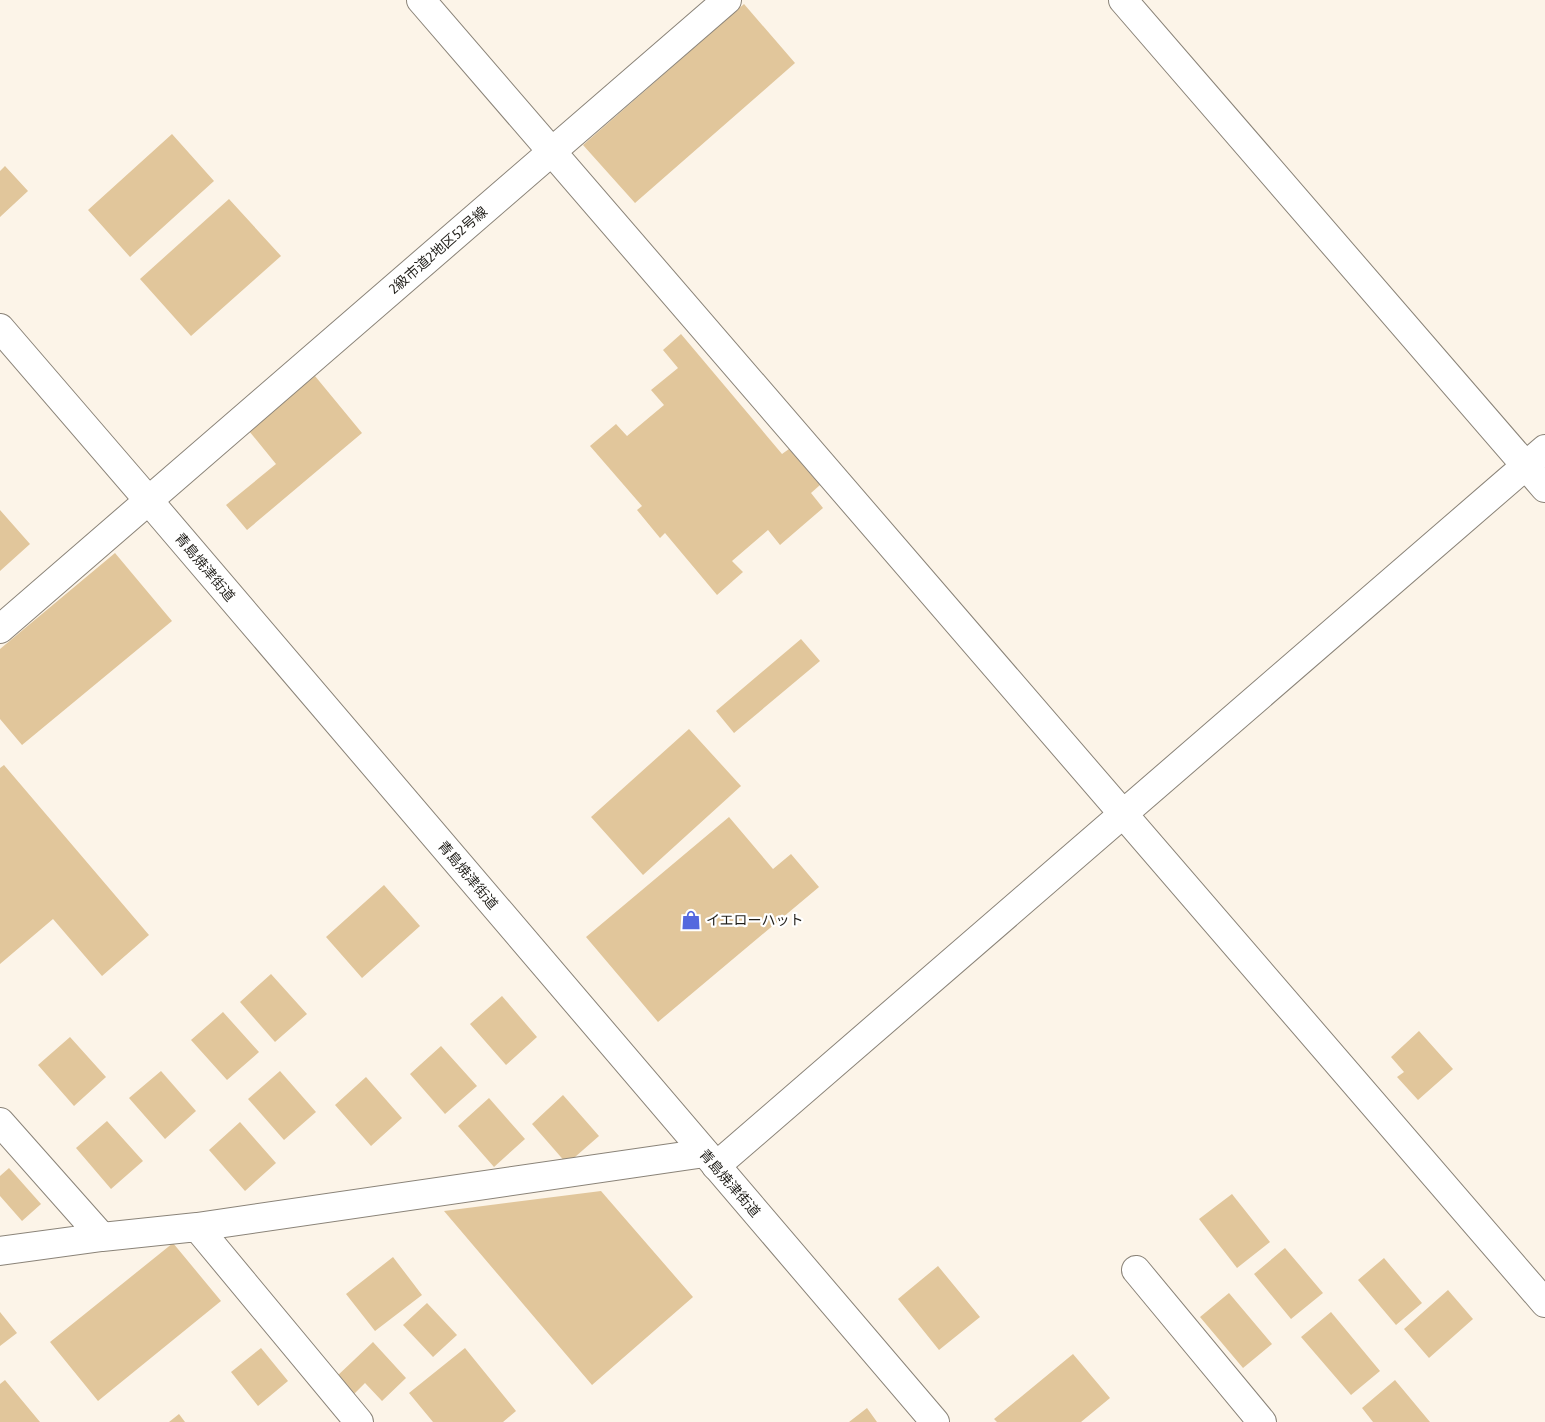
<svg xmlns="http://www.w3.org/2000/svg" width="1545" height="1422" font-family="'Asap Condensed','Noto Sans JP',sans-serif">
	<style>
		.building { fill: #e1c69b }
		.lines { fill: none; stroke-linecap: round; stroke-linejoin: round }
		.minor-casing { stroke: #8a8378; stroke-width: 30 }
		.major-casing { stroke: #8a8378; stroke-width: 30 }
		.minor { stroke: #fff; stroke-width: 28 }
		.major { stroke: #fff; stroke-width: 28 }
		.labels { text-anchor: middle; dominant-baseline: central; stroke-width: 4.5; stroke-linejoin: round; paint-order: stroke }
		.street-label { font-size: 14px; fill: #201e19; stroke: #fff }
		.poi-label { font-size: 14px; fill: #201e19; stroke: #fff; text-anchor: start }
	</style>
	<rect width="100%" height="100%" fill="#fcf4e8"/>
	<path class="building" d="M744,4L795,63L635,203L583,145Z
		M172,134L214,181L130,257L88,210Z
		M5,166L28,191L0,217V171Z
		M229,199L281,256L191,336L140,279Z
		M681,334L782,454L789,449L820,485L811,493L823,508L780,545L768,530L732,561L743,572L717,595L665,533L660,538L637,510L642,506L590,446L616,424L627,436L664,405L651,390L678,368L663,350Z
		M315,376L362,433L247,530L226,505L276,464L249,431Z
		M0,510L30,544L0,571Z
		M115,553L172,621L22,745L0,719V649Z
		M801,639L820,661L734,733L716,711Z
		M689,729L741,786L643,875L591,817Z
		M4,765L149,935L102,976L53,919L0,964V768Z
		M729,817L773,869L791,854L819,887L658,1022L586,937Z
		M384,885L420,926L362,978L326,937Z
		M271,974L307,1014L275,1042L240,1002Z
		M502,996L537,1037L506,1065L470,1024Z
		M223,1012L259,1052L227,1080L191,1040Z
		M1419,1031L1453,1069L1418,1100L1397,1077L1404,1072L1391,1057Z
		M70,1037L106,1077L74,1106L38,1065Z
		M441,1046L477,1086L445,1114L410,1074Z
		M161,1071L196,1111L165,1139L129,1098Z
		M280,1071L316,1112L284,1140L248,1099Z
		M366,1077L402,1118L371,1146L335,1105Z
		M563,1095L599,1136L567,1164L532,1124Z
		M489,1098L525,1139L494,1167L458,1126Z
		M107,1121L143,1161L111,1189L76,1148Z
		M240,1122L276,1163L245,1191L209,1150Z
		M9,1168L41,1204L22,1221L0,1196V1176Z
		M601,1191L693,1297L592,1385L444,1211Z
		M1232,1194L1270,1242L1237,1268L1199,1219Z
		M173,1243L221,1301L98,1401L50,1342Z
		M1285,1248L1323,1293L1291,1319L1254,1274Z
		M393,1257L422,1295L375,1331L346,1294Z
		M1384,1258L1422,1303L1396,1325L1358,1280Z
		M938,1266L980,1317L939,1350L898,1299Z
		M1448,1290L1473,1319L1429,1358L1404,1329Z
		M1229,1293L1272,1344L1243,1368L1200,1317Z
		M427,1303L457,1335L433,1357L403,1325Z
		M0,1312L17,1333L0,1346Z
		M1331,1312L1380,1371L1351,1395L1301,1337Z
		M373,1342L406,1378L382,1401L365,1383L352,1396L335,1378Z
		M261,1348L288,1381L258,1406L231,1372Z
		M465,1348L516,1411L503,1422H433L409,1393Z
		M1073,1354L1110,1398L1081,1422H997L994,1419Z
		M5,1380L40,1422H0V1384Z
		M1395,1380L1430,1422H1373L1362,1408Z
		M867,1408L877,1422H849Z
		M179,1414L185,1422H169Z"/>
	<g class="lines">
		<defs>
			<path id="minor" d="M421,0L1545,1303
				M1123,0L1545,488
				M0,629L727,0
				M0,1122L102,1237
				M716,1166L1545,449
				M197,1227L359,1422
				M0,1251L102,1237L197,1227L705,1153
				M1136,1270L1262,1422"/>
			<path id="major" d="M0,328L149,501L935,1422"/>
		</defs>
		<use href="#minor" class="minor-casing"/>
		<use href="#major" class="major-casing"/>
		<use href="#minor" class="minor"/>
		<use href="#major" class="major"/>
	</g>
	<defs>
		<symbol id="shop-bare" viewBox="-9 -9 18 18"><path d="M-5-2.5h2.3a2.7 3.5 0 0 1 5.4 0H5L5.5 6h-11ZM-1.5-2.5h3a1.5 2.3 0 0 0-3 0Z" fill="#5468de" stroke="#fff" stroke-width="2.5" paint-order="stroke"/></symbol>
	</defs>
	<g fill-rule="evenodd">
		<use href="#shop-bare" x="677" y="906" width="28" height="28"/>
	</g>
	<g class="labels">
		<g class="street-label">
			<text transform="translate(438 250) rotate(-41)">2級市道2地区52号線</text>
			<text transform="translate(205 567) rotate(50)">青島焼津街道</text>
			<text transform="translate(468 875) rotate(50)">青島焼津街道</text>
			<text transform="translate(730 1183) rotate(49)">青島焼津街道</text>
		</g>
		<g class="poi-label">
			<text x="706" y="920">イエローハット</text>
		</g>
	</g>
</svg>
